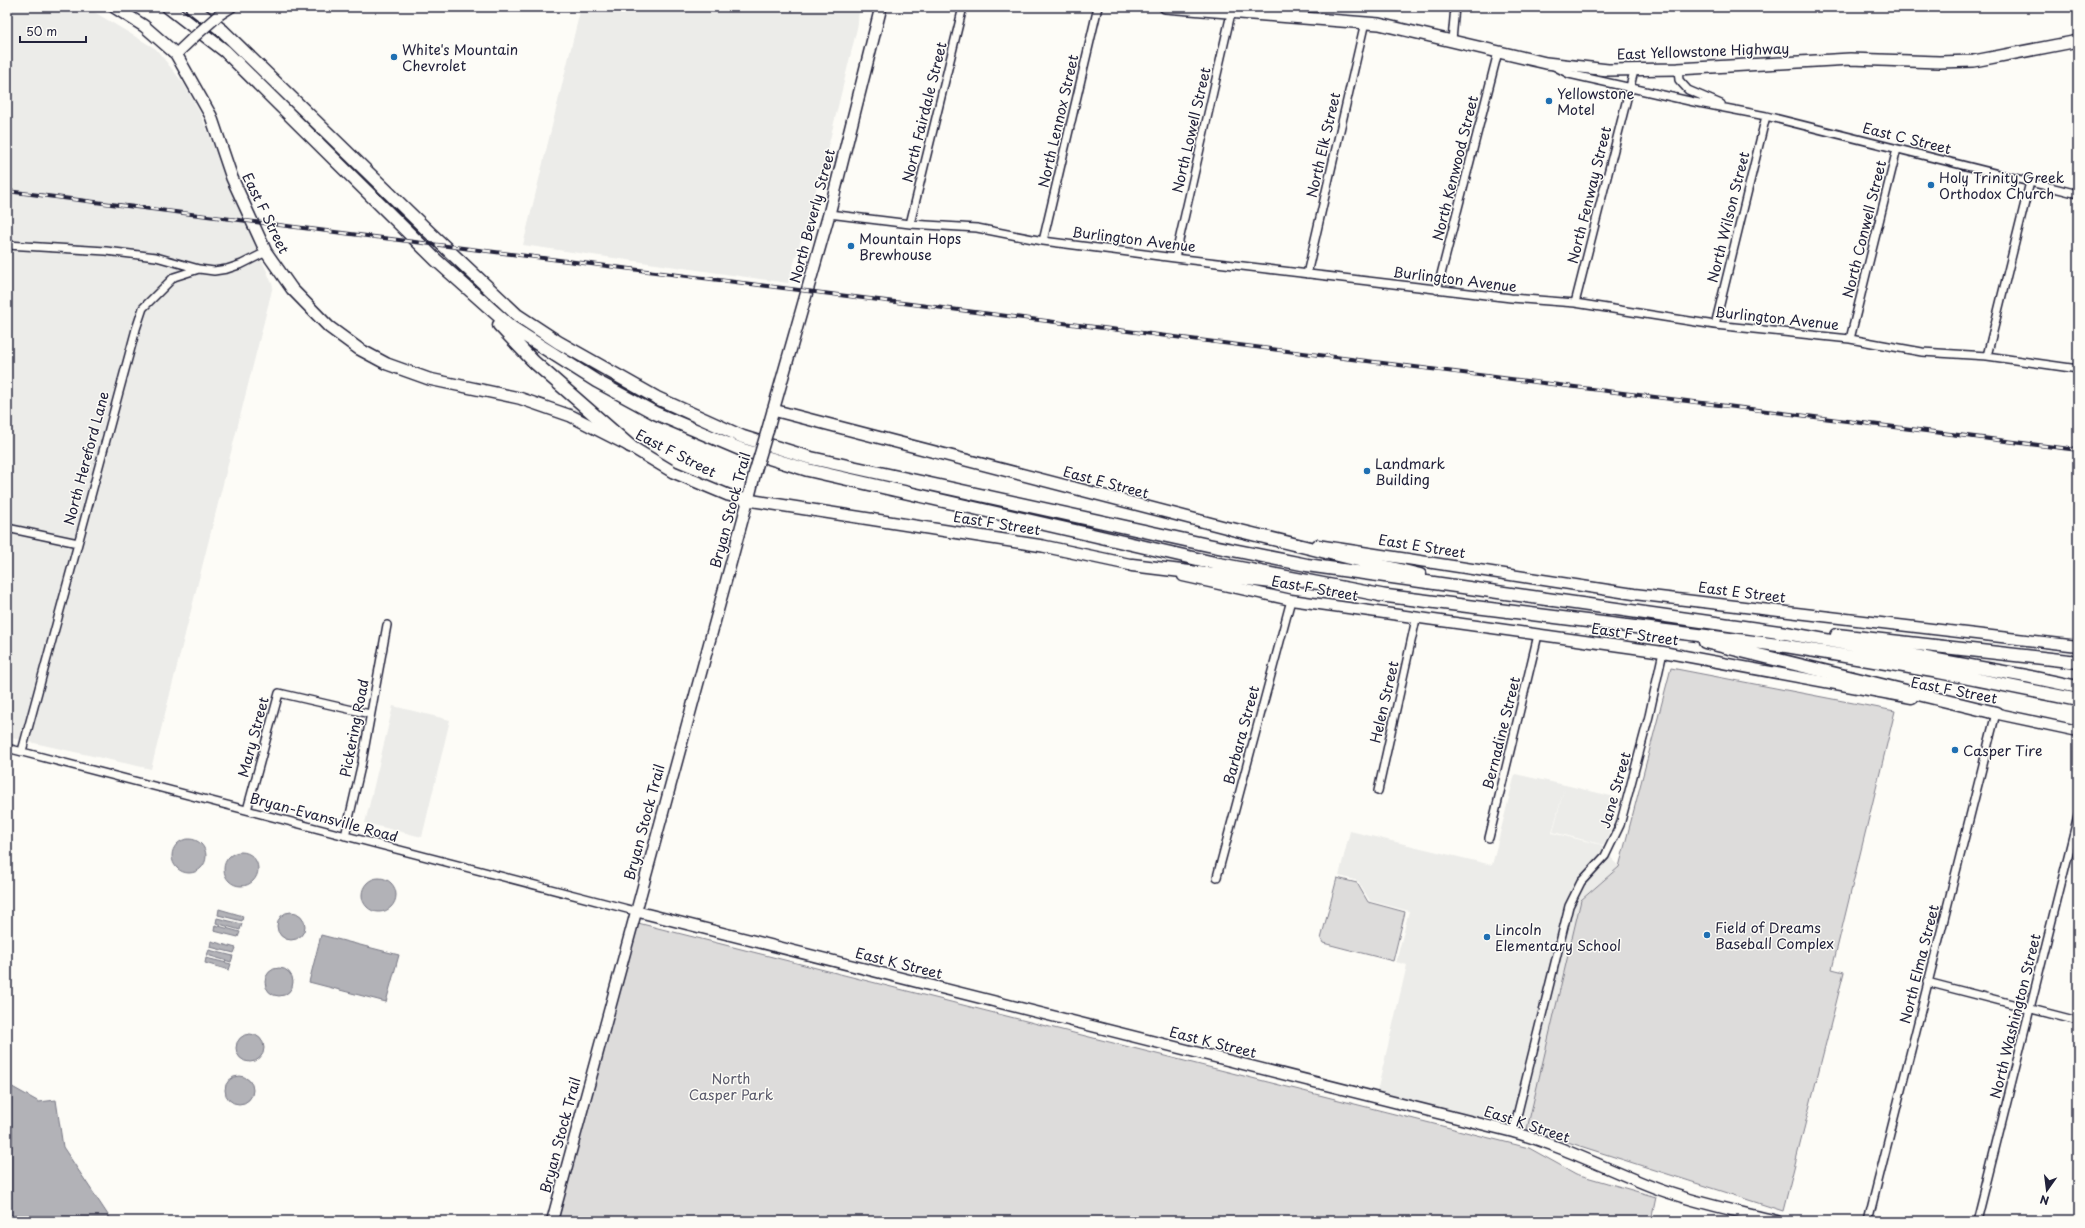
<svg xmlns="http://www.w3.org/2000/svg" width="2085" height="1228" font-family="'Playpen Sans',sans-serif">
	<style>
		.built { fill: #ecece9 }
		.green { fill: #dddcdb; stroke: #807f8b }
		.water { fill: #b2b2b7; stroke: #787885 }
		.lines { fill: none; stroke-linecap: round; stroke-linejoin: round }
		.street-casing { stroke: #22223b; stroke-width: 10 }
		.secondary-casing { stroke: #22223b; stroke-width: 13 }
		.primary-casing { stroke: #22223b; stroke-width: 14 }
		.highway-casing { stroke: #22223b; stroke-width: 15 }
		.street { stroke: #fdfcf7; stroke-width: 7 }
		.secondary { stroke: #fdfcf7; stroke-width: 10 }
		.primary { stroke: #fdfcf7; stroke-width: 11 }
		.highway { stroke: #fdfcf7; stroke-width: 12 }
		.rail-casing { stroke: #22223b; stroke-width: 4 }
		.rail { stroke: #fdfcf7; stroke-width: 2.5; stroke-dasharray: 8; stroke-linecap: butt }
		.secondary-bridge-casing { stroke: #22223b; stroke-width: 13; stroke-linecap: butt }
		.primary-bridge-casing { stroke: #22223b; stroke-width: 14; stroke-linecap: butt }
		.secondary-bridge { stroke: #fdfcf7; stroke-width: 10 }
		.primary-bridge { stroke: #fdfcf7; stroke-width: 11 }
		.poi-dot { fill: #1f6fb2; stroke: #fdfcf7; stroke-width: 1.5 }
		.labels { text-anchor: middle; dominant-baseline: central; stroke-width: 3; stroke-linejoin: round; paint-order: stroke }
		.poi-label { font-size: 14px; fill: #22223b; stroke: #fdfcf7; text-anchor: start }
		.street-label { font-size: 14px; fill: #22223b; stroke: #fdfcf7 }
		.park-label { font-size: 14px; fill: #5a5a6b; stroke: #fdfcf7 }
	</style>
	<rect width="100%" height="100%" fill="#fdfcf7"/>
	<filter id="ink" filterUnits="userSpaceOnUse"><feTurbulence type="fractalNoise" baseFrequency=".025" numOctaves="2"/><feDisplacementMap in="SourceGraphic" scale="8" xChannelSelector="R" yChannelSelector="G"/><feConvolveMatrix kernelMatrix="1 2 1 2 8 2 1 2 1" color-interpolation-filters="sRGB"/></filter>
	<g filter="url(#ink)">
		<path class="built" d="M7,7H86L156,49L184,84L200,113L273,286L151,769L7,737Z
			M581,7H859L858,24L825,160L788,283L523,245Z
			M393,706L450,720L422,837L365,823Z
			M1515,774L1565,785L1552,833L1602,845L1619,867L1581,900L1527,1129L1377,1092L1407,965L1396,962L1409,911L1370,901L1358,881L1339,876L1350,831L1492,865Z
			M1565,785L1619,798L1610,831L1604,845L1553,832Z"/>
		<path class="green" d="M1671,668L1895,711L1832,969L1844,972L1783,1211L1527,1129L1581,900L1619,867Z
			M1337,878L1357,883L1368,902L1405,912L1393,961L1323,943L1321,939Z
			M634,922L1529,1148L1576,1174L1656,1197L1651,1221H558Z"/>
		<path class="water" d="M172 856a17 17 0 1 1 34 0a17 17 0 1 1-34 0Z
			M224 869a17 17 0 1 1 34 0a17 17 0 1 1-34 0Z
			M362 895a17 17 0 1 1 34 0a17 17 0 1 1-34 0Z
			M219,909L243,916L242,921L218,915Z
			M277 926a14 14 0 1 1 28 0a14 14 0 1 1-28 0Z
			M217,918L242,924L240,930L216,923Z
			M215,925L240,932L238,937L214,931Z
			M321,935L399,955L386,1002L309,982Z
			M211,941L236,948L234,953L210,947Z
			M209,950L233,956L231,962L207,955Z
			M206,958L231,964L229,970L205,963Z
			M265 982a14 14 0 1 1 28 0a14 14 0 1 1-28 0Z
			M236 1048a14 14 0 1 1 28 0a14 14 0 1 1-28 0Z
			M225 1090a14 14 0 1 1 28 0a14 14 0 1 1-28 0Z
			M7,1084L39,1102L56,1100L63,1147L112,1221H15L7,1208Z"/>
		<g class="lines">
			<defs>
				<path id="street" d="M1452,40L1455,7
					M1554,66L1569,74L1694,102L1766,116L2078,194
					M1678,69L1679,80L1688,90L1721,104
					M829,214L910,224L977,228L1043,241L1175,258L1511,298L1575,303L1715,325L1850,339L1922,352L1987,356L2078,369
					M910,224L963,7
					M1043,241L1098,7
					M7,245L106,251L156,257L199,269
					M1175,258L1232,9
					M1307,274L1365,22
					M1437,290L1498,52
					M1575,303L1634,71
					M1715,325L1766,116
					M1850,339L1897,149
					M1987,356L2030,182
					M7,528L78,543
					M7,748L635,911
					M22,751L136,329L143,308L174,277L199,269L214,271L227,269L242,264L266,252
					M1378,791L1416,619
					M247,810L279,693L370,714
					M345,836L362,762L387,625
					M1489,838L1538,635
					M1217,877L1291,600
					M1927,982L2078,1021
					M1513,1132L1569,906L1581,882L1605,856L1620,825L1649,716L1663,652
					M1868,1221L1996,713
					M1977,1221L2078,816"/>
				<path id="secondary" d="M220,14L231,7
					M176,54L194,37
					M1317,545L1634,594L2078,646
					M1183,576L1291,600L1663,652L1912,698
					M1989,712L2078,731
					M635,911L1513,1132C1563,1146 1610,1171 1658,1189C1696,1203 1737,1211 1777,1221
					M552,1221L748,500"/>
				<path id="primary" d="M114,7L144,26L176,54L211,116L232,178L266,252L292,289L329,327L359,349L387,364L429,379L519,398L571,416L630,446L673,472L728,495L748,500L1043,546L1132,565
					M1165,7L1379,24L1546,63L1608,70L1678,69L1850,59L1939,62L1974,61L2078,41
					M773,410L1232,529
					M767,432L829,214L881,7
					M748,500L755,472"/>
				<path id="highway" d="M168,7L225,51L436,260L511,327L596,381L655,413L740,449L808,470L1219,564L1386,596
					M192,7L223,31L429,232L517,315L558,342L657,398L743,437L811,458L1208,545L1307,565L1786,633L2026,676L2078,687
					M499,325L534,362L630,446
					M1232,529L1420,575
					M1132,565L1272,582
					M1379,595L1786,646L1939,672L2078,700
					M1837,635L2078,662
					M1705,642L1996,713"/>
			</defs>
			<use href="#street" class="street-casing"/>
			<use href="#secondary" class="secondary-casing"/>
			<use href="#primary" class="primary-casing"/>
			<use href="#highway" class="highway-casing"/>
			<use href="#street" class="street"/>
			<use href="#secondary" class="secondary"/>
			<use href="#primary" class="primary"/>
			<use href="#highway" class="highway"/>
			<defs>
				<path id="rail" d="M7,191L2078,450"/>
			</defs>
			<use href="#rail" class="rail-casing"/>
			<use href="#rail" class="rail"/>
			<defs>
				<path id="secondary-bridge" d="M194,37L220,14"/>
				<path id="primary-bridge" d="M755,472L767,432"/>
			</defs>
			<use href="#secondary-bridge" class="secondary-bridge-casing"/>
			<use href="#primary-bridge" class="primary-bridge-casing"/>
			<use href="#secondary-bridge" class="secondary-bridge"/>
			<use href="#primary-bridge" class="primary-bridge"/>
		</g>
	</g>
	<g class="poi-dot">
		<circle cx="394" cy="57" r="4"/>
		<circle cx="1549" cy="101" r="4"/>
		<circle cx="1931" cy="185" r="4"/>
		<circle cx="851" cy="246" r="4"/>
		<circle cx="1367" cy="471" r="4"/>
		<circle cx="1955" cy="750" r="4"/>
		<circle cx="1707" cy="935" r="4"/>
		<circle cx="1487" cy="937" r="4"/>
	</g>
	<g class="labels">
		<g class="poi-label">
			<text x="402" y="49">White's Mountain<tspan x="402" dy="16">Chevrolet</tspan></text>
			<text x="1557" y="93">Yellowstone<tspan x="1557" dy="16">Motel</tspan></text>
			<text x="1939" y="177">Holy Trinity Greek<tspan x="1939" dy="16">Orthodox Church</tspan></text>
			<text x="859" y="238">Mountain Hops<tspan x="859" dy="16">Brewhouse</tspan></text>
			<text x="1375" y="463">Landmark<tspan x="1375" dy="16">Building</tspan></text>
			<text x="1963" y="750">Casper Tire</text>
			<text x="1715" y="927">Field of Dreams<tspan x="1715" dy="16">Baseball Complex</tspan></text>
			<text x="1495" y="929">Lincoln<tspan x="1495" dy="16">Elementary School</tspan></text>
		</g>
		<g class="street-label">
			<text transform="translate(1703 51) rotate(-2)">East Yellowstone Highway</text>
			<text transform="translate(924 112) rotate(-76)">North Fairdale Street</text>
			<text transform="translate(1058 121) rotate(-77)">North Lennox Street</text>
			<text transform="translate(1191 130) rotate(-77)">North Lowell Street</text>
			<text transform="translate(1907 138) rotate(14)">East C Street</text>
			<text transform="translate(1323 145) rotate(-77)">North Elk Street</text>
			<text transform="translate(1455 168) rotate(-76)">North Kenwood Street</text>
			<text transform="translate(1589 195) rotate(-76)">North Fenway Street</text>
			<text transform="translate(266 213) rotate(64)">East F Street</text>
			<text transform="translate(812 216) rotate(-75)">North Beverly Street</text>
			<text transform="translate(1728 217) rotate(-76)">North Wilson Street</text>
			<text transform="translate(1864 229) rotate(-76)">North Conwell Street</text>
			<text transform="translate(1134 239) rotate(7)">Burlington Avenue</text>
			<text transform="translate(1455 279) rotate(7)">Burlington Avenue</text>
			<text transform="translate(1777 318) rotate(6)">Burlington Avenue</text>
			<text transform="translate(676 453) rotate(27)">East F Street</text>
			<text transform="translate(86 458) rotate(-75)">North Hereford Lane</text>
			<text transform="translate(1106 482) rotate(15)">East E Street</text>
			<text transform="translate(730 510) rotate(-75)">Bryan Stock Trail</text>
			<text transform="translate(997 523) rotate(9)">East F Street</text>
			<text transform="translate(1422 546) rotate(9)">East E Street</text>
			<text transform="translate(1315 588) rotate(10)">East F Street</text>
			<text transform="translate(1742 592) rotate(7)">East E Street</text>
			<text transform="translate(1635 634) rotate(8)">East F Street</text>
			<text transform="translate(1954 690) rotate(11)">East F Street</text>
			<text transform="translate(1384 702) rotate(-77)">Helen Street</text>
			<text transform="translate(354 728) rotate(-79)">Pickering Road</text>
			<text transform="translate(1501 733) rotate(-76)">Bernadine Street</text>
			<text transform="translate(1241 735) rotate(-75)">Barbara Street</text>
			<text transform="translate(253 737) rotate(-75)">Mary Street</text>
			<text transform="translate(1615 790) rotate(-74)">Jane Street</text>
			<text transform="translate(324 817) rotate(15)">Bryan-Evansville Road</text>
			<text transform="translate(644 822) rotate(-75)">Bryan Stock Trail</text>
			<text transform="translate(899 963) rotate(14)">East K Street</text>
			<text transform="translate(1919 964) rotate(-76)">North Elma Street</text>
			<text transform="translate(2015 1016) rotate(-76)">North Washington Street</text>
			<text transform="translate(1213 1042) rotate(14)">East K Street</text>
			<text transform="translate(1527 1124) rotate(18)">East K Street</text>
			<text transform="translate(560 1135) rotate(-75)">Bryan Stock Trail</text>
		</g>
		<g class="park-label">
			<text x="731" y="1078">North<tspan x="731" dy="16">Casper Park</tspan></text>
		</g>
	</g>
	<rect width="2085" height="1228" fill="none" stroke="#fdfcf7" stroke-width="24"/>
	<rect x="12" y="12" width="2061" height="1204" fill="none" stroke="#22223b" stroke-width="1.5" filter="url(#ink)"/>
	<g transform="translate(2047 1190) rotate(194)" stroke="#fdfcf7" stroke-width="3" paint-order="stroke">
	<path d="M0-3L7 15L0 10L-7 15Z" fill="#22223b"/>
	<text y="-6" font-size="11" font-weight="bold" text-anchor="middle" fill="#22223b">N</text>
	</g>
	<path d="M20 36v6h66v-6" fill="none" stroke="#22223b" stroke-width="2"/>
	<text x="26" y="36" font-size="12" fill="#22223b" stroke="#fdfcf7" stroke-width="3" paint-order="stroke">50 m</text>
</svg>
